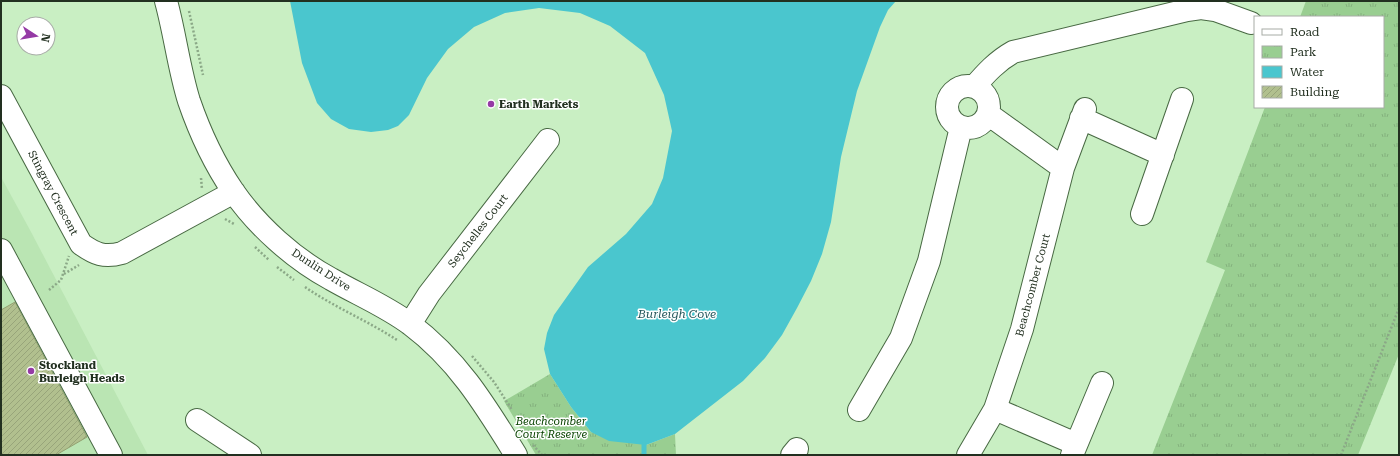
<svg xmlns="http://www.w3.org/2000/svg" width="1400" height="456" font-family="'Roboto Serif',serif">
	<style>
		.built { fill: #bae5b3 }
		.park { fill: url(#park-tufts) }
		.water { fill: #4ac6ce }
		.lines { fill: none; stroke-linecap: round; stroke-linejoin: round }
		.stream { stroke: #4ac6ce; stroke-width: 5 }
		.building { fill: url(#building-hatch); stroke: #93a171 }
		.minor-casing { stroke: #486943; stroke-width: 24 }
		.path { stroke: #8ba887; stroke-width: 2.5; stroke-dasharray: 2 2; stroke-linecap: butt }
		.minor { stroke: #fff; stroke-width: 22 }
		.poi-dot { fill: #953aa5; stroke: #fff; stroke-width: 1.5 }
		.labels { text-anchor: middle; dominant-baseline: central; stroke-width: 3; stroke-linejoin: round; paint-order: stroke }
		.poi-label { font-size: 11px; font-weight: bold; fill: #223020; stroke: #fff; text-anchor: start }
		.street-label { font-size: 11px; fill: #223020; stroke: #fff }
		.park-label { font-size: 11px; font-style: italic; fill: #094401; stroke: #fff }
		.water-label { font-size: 12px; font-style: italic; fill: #25595d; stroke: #fff }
	</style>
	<defs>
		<pattern id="park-tufts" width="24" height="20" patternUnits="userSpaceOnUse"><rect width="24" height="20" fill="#99ce91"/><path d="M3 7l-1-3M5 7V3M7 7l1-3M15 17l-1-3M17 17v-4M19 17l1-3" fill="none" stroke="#84b17d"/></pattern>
		<pattern id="building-hatch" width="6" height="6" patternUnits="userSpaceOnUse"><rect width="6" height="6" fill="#b1c08e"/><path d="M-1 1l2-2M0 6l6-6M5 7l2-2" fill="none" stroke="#98a57a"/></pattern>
	</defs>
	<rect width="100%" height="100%" fill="#c9efc3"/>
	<path class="built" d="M1,177L30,230L148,455H1Z"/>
	<path class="park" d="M1306,1H1399V354L1358,455H1152L1225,270L1206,262L1265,107H1383V17H1300Z
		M550,374L571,407L591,432L646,445L675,434L676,455H536L504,401Z"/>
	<path class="water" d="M290,1H896L888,10L880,27L857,91L841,157L831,222L822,254L811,281L797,308L782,335L765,358L743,381L675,434L646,445L609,441L591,432L571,407L550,374L544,349L547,333L554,315L588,267L626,234L652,204L663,178L672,131L664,95L645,53L610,26L580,13L539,8L505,13L474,27L448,49L427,78L409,115L398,126L388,130L371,132L349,129L331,119L317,103L302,63Z"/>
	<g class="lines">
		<path class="stream" d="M644,445V455"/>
	</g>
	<path class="building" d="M15,302L87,437L56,455H1V310Z"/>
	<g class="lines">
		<defs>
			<path id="minor" d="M166,1C175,34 179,69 189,101C200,133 214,163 233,191C257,226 294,259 331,279C357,294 386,306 410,324C458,360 485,405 516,455
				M947 107a21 21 0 1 1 42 0a21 21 0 1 1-42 0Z
				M974,87C986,73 997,61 1013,52L1187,10L1201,8L1215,10L1251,23
				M1,96L81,244C95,254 104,258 122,253L234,192
				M988,114L1063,168
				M1081,118L1163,155
				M1142,214L1182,99
				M1,250L111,455
				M410,324L429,294L548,140
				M995,409L1076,444
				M859,410L901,338L929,261L961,127
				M197,420L250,455
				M792,455L797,449
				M968,455L995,409L1022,329L1063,168L1085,109
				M1072,455L1102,383"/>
		</defs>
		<use href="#minor" class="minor-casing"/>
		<path class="path" d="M189,11L203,75
			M201,178L202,189
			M225,219L234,224
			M255,247L269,260
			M277,267L294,280
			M64,274L79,265
			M305,287C334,307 368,321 397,340
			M49,290L61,280L69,256
			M472,356L494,382L512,410
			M533,445L542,455
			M1341,455L1399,308"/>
		<use href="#minor" class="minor"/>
	</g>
	<g class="poi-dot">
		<circle cx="491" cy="104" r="4"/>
		<circle cx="31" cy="371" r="4"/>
	</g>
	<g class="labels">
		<g class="poi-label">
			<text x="499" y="104">Earth Markets</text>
			<text x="39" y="365">Stockland<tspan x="39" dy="13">Burleigh Heads</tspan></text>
		</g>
		<g class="street-label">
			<text transform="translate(53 193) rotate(62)">Stingray Crescent</text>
			<text transform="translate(478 231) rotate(-52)">Seychelles Court</text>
			<text transform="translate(321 270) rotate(33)">Dunlin Drive</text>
			<text transform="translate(1033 285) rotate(-75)">Beachcomber Court</text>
		</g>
		<g class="park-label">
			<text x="551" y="421">Beachcomber<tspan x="551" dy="13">Court Reserve</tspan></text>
		</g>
		<g class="water-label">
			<text x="677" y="314">Burleigh Cove</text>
		</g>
	</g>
	<rect width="1400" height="456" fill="none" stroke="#223020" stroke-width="4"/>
	<rect x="1254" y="16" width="130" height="92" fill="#ffffff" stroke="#a7aca6"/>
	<rect x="1262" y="29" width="20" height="6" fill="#ffffff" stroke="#a7aca6"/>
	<text x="1290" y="36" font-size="12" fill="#223020">Road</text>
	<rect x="1262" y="46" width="20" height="12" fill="url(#park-tufts)" stroke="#a7aca6"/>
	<text x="1290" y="56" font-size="12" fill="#223020">Park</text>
	<rect x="1262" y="66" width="20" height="12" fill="#4ac6ce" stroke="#a7aca6"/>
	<text x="1290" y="76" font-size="12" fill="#223020">Water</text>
	<rect x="1262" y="86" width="20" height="12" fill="url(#building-hatch)" stroke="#a7aca6"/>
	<text x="1290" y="96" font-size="12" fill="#223020">Building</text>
	<g transform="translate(36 36) rotate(102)"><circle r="19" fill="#ffffff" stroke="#a7aca6"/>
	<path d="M0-3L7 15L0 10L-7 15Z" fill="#953aa5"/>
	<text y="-6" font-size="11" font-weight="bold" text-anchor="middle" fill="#223020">N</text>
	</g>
</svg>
